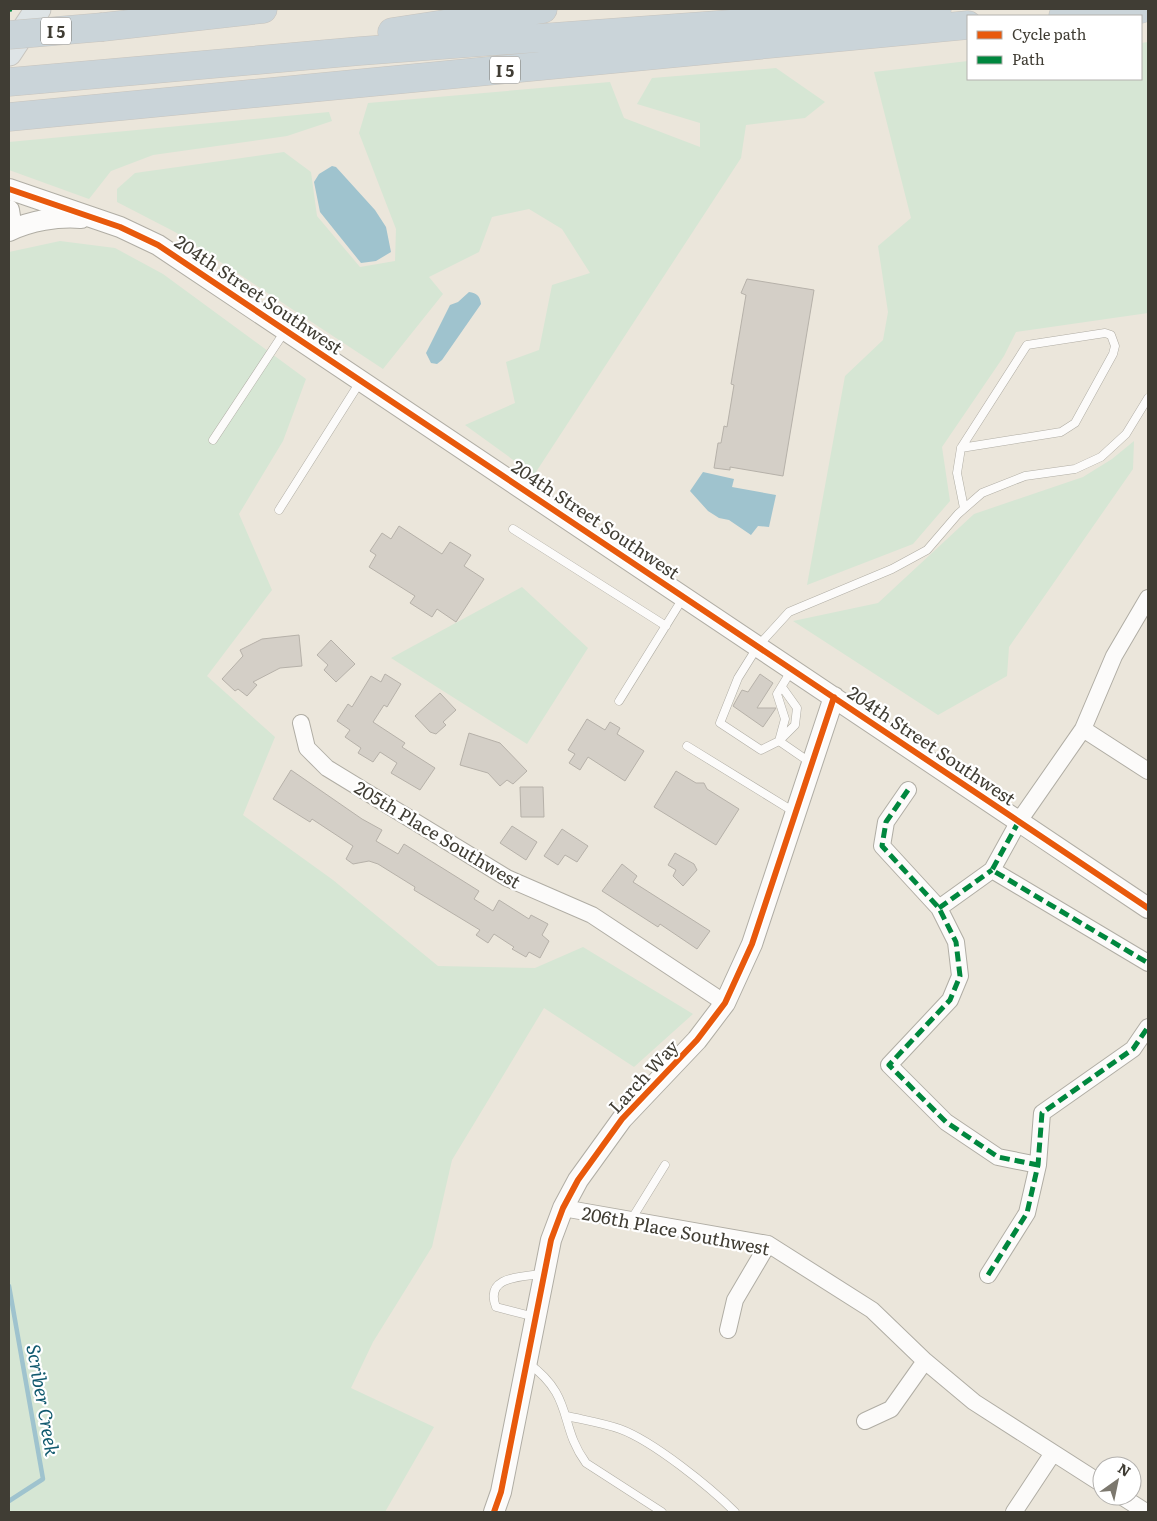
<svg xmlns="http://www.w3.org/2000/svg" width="1157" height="1521" font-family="Literata,serif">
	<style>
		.green { fill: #d6e6d4 }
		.water { fill: #9fc3ce }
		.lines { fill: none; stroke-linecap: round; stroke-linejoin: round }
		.stream { stroke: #9fc3ce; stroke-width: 4.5 }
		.building { fill: #d4cfc7; stroke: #b6b1a9 }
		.service-casing { stroke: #b0ada4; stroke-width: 9 }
		.minor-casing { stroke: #b0ada4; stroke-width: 18 }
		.tertiary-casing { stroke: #b0ada4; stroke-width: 22 }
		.primary-casing { stroke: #c7c4be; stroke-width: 27 }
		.motorway-casing { stroke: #c7c4be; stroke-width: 29 }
		.service { stroke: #fcfbfa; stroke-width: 8 }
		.minor { stroke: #fcfbfa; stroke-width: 16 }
		.tertiary { stroke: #fcfbfa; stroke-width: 20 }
		.primary { stroke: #dee4e6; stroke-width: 25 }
		.motorway { stroke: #cad4d9; stroke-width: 28 }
		.motorway-bridge-casing { stroke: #c7c4be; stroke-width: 29; stroke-linecap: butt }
		.motorway-bridge { stroke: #cad4d9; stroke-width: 28 }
		.quiet { stroke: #00873e; stroke-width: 5; stroke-dasharray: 10 5; stroke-linecap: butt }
		.cycleway-casing { stroke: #fff; stroke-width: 9 }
		.cycleway { stroke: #e8590c; stroke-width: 6 }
		.labels { text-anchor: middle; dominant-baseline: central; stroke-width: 4.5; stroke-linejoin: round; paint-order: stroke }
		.shield { fill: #fff; stroke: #797771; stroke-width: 1 }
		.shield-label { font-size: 16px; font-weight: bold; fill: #403d34 }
		.street-label { font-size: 18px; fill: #403d34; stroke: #fff }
		.water-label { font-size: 19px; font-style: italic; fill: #10596e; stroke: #fff }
	</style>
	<rect width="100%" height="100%" fill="#ebe6db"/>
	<path class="green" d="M1148,42V313L1016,332L1004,356L942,447L950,501L913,544L807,585L845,376L883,340L888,312L878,246L911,218L874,72L968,61V79H1141V43Z
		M776,68L825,102L805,118L746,125L741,158L534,475L465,425L515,403L506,362L539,350L552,285L590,273L562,229L529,209L492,217L479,252L429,277L443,294L383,369L175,232L117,202V189L135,173L284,152L311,172L317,216L360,267L395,261L396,229L359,133L368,103L610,82L624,118L700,147V123L637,104L652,78Z
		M329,112L332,121L287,136L153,155L111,171L89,199L9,170V142Z
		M60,241L115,248L163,274L306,379L283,441L239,514L272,590L207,676L275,737L243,815L333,880L438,966L535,968L583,947L693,1014L634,1067L544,1008L452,1160L432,1247L373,1342L351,1388L434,1427L385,1512H9V252Z
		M1134,441L1133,469L1009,647L1007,676L938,715L793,621L878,603L974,514L1083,477L1112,459Z
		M522,587L588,648L527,744L391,658Z"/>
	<path class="water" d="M332,166L336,167L375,210L386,227L391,252L376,261L361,263L320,212L314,182L319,174Z
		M469,292C477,293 480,296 481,304L442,360L437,364L431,363L426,353L450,305L458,302Z
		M703,472L734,479L732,487L776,495L769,527L758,526L751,535L729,520L719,518L708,511L690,491Z"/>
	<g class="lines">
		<path class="stream" d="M9,1286L43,1479L9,1501"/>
	</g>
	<path class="building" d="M747,279L814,290L783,476L730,467V470L714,468L718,443H721L724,426L727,427L734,385L731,384L746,295L741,293Z
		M399,526L442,554L450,542L471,555L464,566L484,579L456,622L437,609L432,617L410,603L415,596L369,567L376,555L370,551L382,533L391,539Z
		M299,635L302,666L280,668L253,682L257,685L247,696L238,689L235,691L222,679L243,656L240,650L262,639Z
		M331,640L355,664L336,682L324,670L328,665L317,655Z
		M385,674L401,684L387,707L384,705L373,722L405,743L402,747L435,768L420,790L391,773L397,763L380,752L373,762L358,753L361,748L345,737L350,730L337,721L348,704L352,707L371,676L381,682Z
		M760,674L773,683L757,708H776L763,727L733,706L742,690L748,692Z
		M440,693L456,710L443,722L446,725L436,734L430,732L415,716Z
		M587,719L605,730L610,722L620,728L617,734L644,751L625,781L588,757L580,770L569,763L575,754L568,750Z
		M469,733L500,743L527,771L513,784L507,780L500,786L488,773L460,765Z
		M291,770L362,819L382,830L376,841L398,854L404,844L479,891L474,899L493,911L499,900L529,919L531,915L548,924L542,935L549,941L540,958L529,952L526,957L512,949L514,947L494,934L488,943L476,935L480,930L414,890L415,887L378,864L369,861L353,864L346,859L353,846L312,819L310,822L273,799Z
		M676,771L696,783H704L707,789L739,809L716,845L654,807Z
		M520,787H543L544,817H521Z
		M512,826L537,842L526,860L500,843Z
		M562,829L588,846L577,862L565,855L558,865L544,856Z
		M675,853L694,864L697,870L683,886L673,876L676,870L668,865Z
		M622,864L637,876L633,882L710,931L697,949L660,924L658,927L602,891Z"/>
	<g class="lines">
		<defs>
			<path id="service" d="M213,440L285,331
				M961,448L1061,432L1075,423L1113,354L1115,346L1111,335L1105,333L1027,345L961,448L957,473L964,508
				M279,510L360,382
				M513,529L666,626
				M619,701L683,598
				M781,739L795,725L797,708L782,687
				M779,741L785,719L777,694L791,671
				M687,746L796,813
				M811,763L779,741L761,750L720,723L738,678L758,646L789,612L892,569L927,550L958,514L982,493L1025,476L1075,469L1101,457L1126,434L1148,398
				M631,1220L665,1165
				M535,1317L496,1307C484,1276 521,1277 542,1274
				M528,1363C575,1397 558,1425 586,1463L662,1512
				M567,1416C584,1420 603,1423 620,1429C653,1441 710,1487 735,1512"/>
			<path id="minor" d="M1148,598L1114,656L1083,729L1019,821L992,870L1148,963
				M301,723L307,748L327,768L507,878L592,915L725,1003
				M1083,729L1148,771
				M908,790L886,822L882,846L939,908L956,942L960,976L950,1000L889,1065L946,1122L998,1157L1038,1165
				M939,908L992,870
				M563,1208L768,1244L872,1310L925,1361L974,1402L1102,1484
				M988,1275L1027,1213L1038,1165L1042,1113L1133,1049L1148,1027
				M728,1330L735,1300L768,1244
				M865,1421L891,1409L925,1361
				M1121,1496L1146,1512
				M1014,1512L1053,1453"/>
			<path id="tertiary" d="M9,189L120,227L158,245L1148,908
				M9,210L12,229
				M9,231C30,221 57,216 81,218
				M494,1512L501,1492L551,1240L563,1208L578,1180L622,1119L697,1040L725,1003L752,944L834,697"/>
			<path id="primary" d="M9,53L38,9"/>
			<path id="motorway" d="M1063,16L1141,9
				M103,27L263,9
				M392,32L543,9
				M9,82L360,51L937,9
				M9,117L968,25"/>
		</defs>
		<use href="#service" class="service-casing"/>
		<use href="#minor" class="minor-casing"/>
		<use href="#tertiary" class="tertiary-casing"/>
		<use href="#primary" class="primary-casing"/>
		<use href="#motorway" class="motorway-casing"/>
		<use href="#service" class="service"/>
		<use href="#minor" class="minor"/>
		<use href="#tertiary" class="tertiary"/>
		<use href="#primary" class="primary"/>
		<use href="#motorway" class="motorway"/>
		<defs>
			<path id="motorway-bridge" d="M9,35L103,27"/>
		</defs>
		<use href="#motorway-bridge" class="motorway-bridge-casing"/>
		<use href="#motorway-bridge" class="motorway-bridge"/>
		<path class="quiet" d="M9,11L10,9
			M908,790L886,822L882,846L939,908L956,942L960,976L950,1000L889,1065L946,1122L998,1157L1038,1165
			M1019,821L992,870L1148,963
			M939,908L992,870
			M988,1275L1027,1213L1038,1165L1042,1113L1133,1049L1148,1027"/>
		<defs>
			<path id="cycleway" d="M9,189L120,227L158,245L1148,908
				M494,1512L501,1492L551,1240L563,1208L578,1180L622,1119L697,1040L725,1003L752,944L834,697"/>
		</defs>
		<use href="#cycleway" class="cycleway-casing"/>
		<use href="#cycleway" class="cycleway"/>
	</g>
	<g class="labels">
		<g class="shield">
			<rect x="41" y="17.5" width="30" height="27" rx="4"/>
			<rect x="490" y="56.5" width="30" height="27" rx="4"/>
		</g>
		<g class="shield-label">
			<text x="56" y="31">I 5</text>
			<text x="505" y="70">I 5</text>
		</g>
		<g class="street-label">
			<text transform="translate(259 294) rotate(34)">204th Street Southwest</text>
			<text transform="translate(596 519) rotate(34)">204th Street Southwest</text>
			<text transform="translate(932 745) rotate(34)">204th Street Southwest</text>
			<text transform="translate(438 834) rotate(31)">205th Place Southwest</text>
			<text transform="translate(643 1076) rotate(-47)">Larch Way</text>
			<text transform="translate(676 1230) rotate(11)">206th Place Southwest</text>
		</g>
		<g class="water-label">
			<text transform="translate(44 1400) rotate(80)">Scriber Creek</text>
		</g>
	</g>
	<rect width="1157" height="1521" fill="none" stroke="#403d34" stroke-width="20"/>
	<rect x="967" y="15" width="175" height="65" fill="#ffffff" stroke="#b3b1ae"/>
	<rect x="977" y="31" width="25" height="8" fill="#e8590c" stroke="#b3b1ae"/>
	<text x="1012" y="40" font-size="15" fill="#403d34">Cycle path</text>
	<rect x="977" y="56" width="25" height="8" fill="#00873e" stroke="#b3b1ae"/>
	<text x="1012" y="65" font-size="15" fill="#403d34">Path</text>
	<g transform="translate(1117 1481) rotate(33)"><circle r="24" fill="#ffffff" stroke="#b3b1ae"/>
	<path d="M0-4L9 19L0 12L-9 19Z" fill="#7c786e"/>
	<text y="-8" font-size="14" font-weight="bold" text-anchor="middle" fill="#403d34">N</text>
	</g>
</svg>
